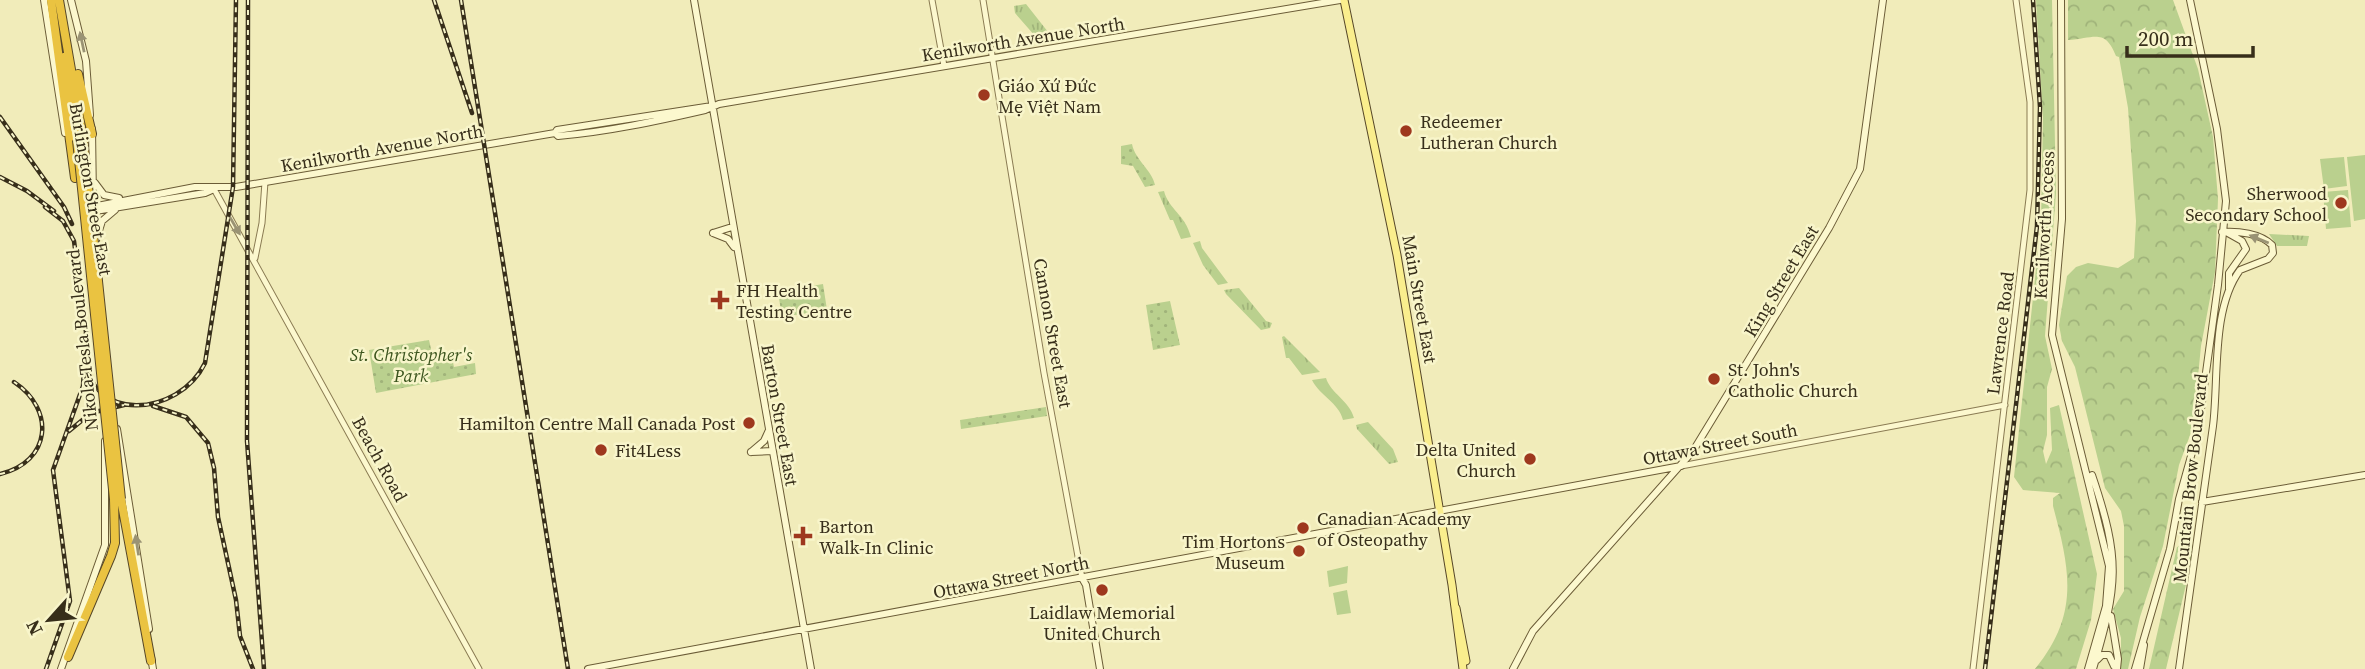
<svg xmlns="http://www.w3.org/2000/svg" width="2365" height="669" font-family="'Source Serif 4',serif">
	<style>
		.grass { fill: url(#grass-tufts) }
		.forest { fill: url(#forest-crowns) }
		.park { fill: url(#park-dots) }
		.pitch { fill: #bad08e }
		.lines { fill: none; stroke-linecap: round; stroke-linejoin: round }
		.tertiary-casing { stroke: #8a7b53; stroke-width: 7 }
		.secondary-casing { stroke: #6b5c37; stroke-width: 8 }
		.primary-casing { stroke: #564728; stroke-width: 9 }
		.motorway-casing { stroke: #564728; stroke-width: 10 }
		.tertiary { stroke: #fcf8ce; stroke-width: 5 }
		.secondary { stroke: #fcf8ce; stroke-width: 6 }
		.primary { stroke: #faee8d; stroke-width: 7 }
		.motorway { stroke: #eac341; stroke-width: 8 }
		.rail-casing { stroke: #372e1a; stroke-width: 4.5 }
		.rail { stroke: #f8f5ca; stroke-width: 2; stroke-dasharray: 5; stroke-linecap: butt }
		.motorway-bridge-casing { stroke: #564728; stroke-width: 10; stroke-linecap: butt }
		.motorway-bridge { stroke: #eac341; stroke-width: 8 }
		.oneway { fill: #9a9374 }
		.poi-dot { fill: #9e381e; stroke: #f8f5ca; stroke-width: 2.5 }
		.labels { text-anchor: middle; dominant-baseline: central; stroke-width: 5; stroke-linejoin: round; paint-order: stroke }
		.street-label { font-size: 18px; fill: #372e1a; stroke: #f8f5ca }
		.poi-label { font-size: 18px; fill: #372e1a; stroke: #f8f5ca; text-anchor: start }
		.park-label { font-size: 18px; font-style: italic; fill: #3c551e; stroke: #f8f5ca }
	</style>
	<defs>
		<pattern id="grass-tufts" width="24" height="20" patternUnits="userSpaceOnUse" patternTransform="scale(1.75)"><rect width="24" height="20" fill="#bad08e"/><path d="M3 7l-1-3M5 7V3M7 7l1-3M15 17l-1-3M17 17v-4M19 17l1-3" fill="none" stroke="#a0b37a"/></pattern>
		<pattern id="forest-crowns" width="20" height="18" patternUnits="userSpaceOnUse" patternTransform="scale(1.75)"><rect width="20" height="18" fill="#bad08e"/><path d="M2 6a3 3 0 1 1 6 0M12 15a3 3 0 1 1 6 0" fill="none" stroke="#a0b37a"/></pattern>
		<pattern id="park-dots" width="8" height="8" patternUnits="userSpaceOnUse" patternTransform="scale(1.75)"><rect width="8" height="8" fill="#bad08e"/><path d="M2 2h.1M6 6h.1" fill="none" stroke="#a0b37a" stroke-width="1.8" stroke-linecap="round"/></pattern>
	</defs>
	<rect width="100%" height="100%" fill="#f1ecba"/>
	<path class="grass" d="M1026,4L1052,37L1053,42L1042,44L1015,13L1014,6Z
		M1164,191C1169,210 1185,214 1191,237L1181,239L1173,220H1170L1158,192Z
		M2269,234L2309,236L2307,246H2277Z
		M1200,241L1202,248L1228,283L1218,285L1203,265L1193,243Z
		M1239,288L1266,321L1272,323L1270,328L1261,330L1226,294L1224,290Z
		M1282,337L1284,336L1320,372L1302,375L1289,358H1286Z
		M1326,378C1331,394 1349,400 1354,418L1343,420C1339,403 1319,395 1312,380Z
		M1368,422L1393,449L1398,462L1389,464L1357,429L1356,425Z"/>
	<path class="forest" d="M2036,0H2052L2056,193L2045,336L2052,369L2047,387V435L2043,451L2046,464L2052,450L2050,408L2059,405L2097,574L2091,620L2076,669H2035C2080,614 2070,570 2053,506V498L2060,493L2023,490L2014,477L2041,222L2043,118Z
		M2068,0H2173L2198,69L2213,137L2218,199L2215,272L2201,346L2193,427L2179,465L2163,546L2140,617L2128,669H2121V638L2113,609L2124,591V526L2121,511L2105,488L2075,367L2062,341L2059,325L2067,276L2076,267L2088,263L2118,268L2134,258L2136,221L2128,108L2119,57L2116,56C2105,28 2095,38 2068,40Z
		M2191,527L2193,555L2166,669H2149L2177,547L2182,545Z"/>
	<path class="park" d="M1132,144C1135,160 1152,170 1155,185L1145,187L1133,166L1121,164V146Z
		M823,284L827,310L782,317L778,292Z
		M1170,301L1180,345L1153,350L1146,305Z
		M429,340L434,362L452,358L454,367L475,363L476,374L376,393L369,350Z
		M1046,407L1047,416L961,429L960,420Z"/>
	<path class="pitch" d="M2365,155V219L2354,221L2347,157Z
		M2344,157L2347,186L2324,189L2320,159Z
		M2348,190L2351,227L2326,229L2323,192Z
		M425,344L434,376L432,379L395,387L391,371L403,348Z
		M1348,566L1347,583L1329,587L1327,571Z
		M1347,590L1351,613L1337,615L1333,593Z"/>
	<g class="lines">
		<defs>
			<path id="tertiary" d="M932,0L944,66
				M983,0L1044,373L1082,578
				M214,189L479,669
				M255,258L262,223L265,182
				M1681,466L2005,405
				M1973,669L2030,190V102L2016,0"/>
			<path id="secondary" d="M44,0L65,133
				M71,0L86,61L90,115
				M694,0L811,669
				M2061,0L2062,219L2052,335L2109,566L2106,606L2088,669
				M92,129L93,199
				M555,133L558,136C607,132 657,121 705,110L719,104L1340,0
				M95,183L104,195L119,198
				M87,208L195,187H236L555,133L557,130L712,106
				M89,212L205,193L214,189
				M2226,232L2242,241L2246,249L2229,273V289
				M713,233L728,239L734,247
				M713,233L732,227
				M96,240L102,221L115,210
				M117,429L149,629
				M751,452L764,441L769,430
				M751,452L772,451
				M2092,475C2121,561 2118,584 2093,669
				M2202,502L2365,475
				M1082,578L1086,585L1100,669
				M2111,616L2118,659L2117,669
				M151,657L153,669
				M2097,660L2102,655H2109L2114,666
				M61,669L105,545V441
				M588,669L1681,466
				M1513,669L1533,631L1693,451L1829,228L1860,169L1883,0
				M2135,669L2170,549L2179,499L2198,431L2218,285L2226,201L2217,129L2190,0
				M2140,669L2144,645
				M2179,669C2191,588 2202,507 2213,426C2219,379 2211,309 2240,270L2268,259L2273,253L2272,245C2260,233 2238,231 2222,232"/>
			<path id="primary" d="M1344,0L1397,255L1452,585L1463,669
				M1456,608L1466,661"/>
			<path id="motorway" d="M51,0L75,178
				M59,0L83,139
				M64,57L77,140
				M78,74L92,134
				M121,499L151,661
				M68,657L111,556L115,543L114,499"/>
		</defs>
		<use href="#tertiary" class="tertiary-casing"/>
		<use href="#secondary" class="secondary-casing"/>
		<use href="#primary" class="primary-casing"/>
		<use href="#motorway" class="motorway-casing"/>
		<use href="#tertiary" class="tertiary"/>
		<use href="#secondary" class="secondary"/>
		<use href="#primary" class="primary"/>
		<use href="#motorway" class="motorway"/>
		<defs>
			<path id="rail" d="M248,0L247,441L264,669
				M434,0L472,113
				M461,0L568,669
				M0,117L64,207L72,224
				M0,177L27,191L54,211
				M45,207L63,221L74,241L86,332L83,386L53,470L70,601L46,669
				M85,353C87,425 179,417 205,363L233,187L236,0
				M153,406L186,417L208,443L214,468L218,517L236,600L240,636L253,669
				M69,431L91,413L124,405
				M0,474C51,462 56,410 14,382
				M1985,669L2037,226L2040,107L2033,0"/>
		</defs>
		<use href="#rail" class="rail-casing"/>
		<use href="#rail" class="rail"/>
		<defs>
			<path id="motorway-bridge" d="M83,139L121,499
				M77,140L114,499"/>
		</defs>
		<use href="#motorway-bridge" class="motorway-bridge-casing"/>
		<use href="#motorway-bridge" class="motorway-bridge"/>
	</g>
	<defs><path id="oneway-solid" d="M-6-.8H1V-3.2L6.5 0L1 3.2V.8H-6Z" transform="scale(1.75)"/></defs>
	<g class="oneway">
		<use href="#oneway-solid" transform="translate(82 42) rotate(-102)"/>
		<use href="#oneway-solid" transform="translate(235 226) rotate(60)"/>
		<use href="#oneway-solid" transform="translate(2259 239) rotate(-158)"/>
		<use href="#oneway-solid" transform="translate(137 545) rotate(-99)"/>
	</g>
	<g class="poi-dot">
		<circle cx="984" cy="95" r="7"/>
		<circle cx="1406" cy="131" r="7"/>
		<circle cx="2341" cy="203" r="7"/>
		<path d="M716.5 289.5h7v7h7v7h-7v7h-7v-7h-7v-7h7z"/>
		<circle cx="1714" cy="379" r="7"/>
		<circle cx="749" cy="423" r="7"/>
		<circle cx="601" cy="450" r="7"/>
		<circle cx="1530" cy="459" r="7"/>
		<circle cx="1303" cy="528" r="7"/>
		<path d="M799.5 525.5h7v7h7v7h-7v7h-7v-7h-7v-7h7z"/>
		<circle cx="1299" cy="551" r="7"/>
		<circle cx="1102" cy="590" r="7"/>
	</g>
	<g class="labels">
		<g class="street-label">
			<text transform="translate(1023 39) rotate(-9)">Kenilworth Avenue North</text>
			<text transform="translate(382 148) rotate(-10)">Kenilworth Avenue North</text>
			<text transform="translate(91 189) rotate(80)">Burlington Street East</text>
			<text transform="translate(2044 225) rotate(-87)">Kenilworth Access</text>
			<text transform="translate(1781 281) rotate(-59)">King Street East</text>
			<text transform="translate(1420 299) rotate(80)">Main Street East</text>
			<text transform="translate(1053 333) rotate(80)">Cannon Street East</text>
			<text transform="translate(2000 333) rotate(-83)">Lawrence Road</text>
			<text transform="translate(82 340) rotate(-96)">Nikola Tesla Boulevard</text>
			<text transform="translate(780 415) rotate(80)">Barton Street East</text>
			<text transform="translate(1720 444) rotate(-11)">Ottawa Street South</text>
			<text transform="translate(380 459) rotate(61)">Beach Road</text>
			<text transform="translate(2190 478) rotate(-84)">Mountain Brow Boulevard</text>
			<text transform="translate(1011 577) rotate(-11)">Ottawa Street North</text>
		</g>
		<g class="poi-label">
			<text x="998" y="85">Giáo Xứ Đức<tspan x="998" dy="21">Mẹ Việt Nam</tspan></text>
			<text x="1420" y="121">Redeemer<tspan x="1420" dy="21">Lutheran Church</tspan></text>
			<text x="2327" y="193" text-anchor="end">Sherwood<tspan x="2327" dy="21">Secondary School</tspan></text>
			<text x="736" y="290">FH Health<tspan x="736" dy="21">Testing Centre</tspan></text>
			<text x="1728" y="369">St. John's<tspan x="1728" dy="21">Catholic Church</tspan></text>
			<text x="735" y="423" text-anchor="end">Hamilton Centre Mall Canada Post</text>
			<text x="1516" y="449" text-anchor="end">Delta United<tspan x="1516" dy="21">Church</tspan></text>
			<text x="615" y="450">Fit4Less</text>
			<text x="1317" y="518">Canadian Academy<tspan x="1317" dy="21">of Osteopathy</tspan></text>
			<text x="819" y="526">Barton<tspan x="819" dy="21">Walk-In Clinic</tspan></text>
			<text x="1285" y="541" text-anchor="end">Tim Hortons<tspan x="1285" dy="21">Museum</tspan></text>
			<text x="1102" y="612" text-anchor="middle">Laidlaw Memorial<tspan x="1102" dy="21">United Church</tspan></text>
		</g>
		<g class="park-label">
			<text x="411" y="354">St. Christopher's<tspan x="411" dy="21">Park</tspan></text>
		</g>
	</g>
	<g transform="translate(49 620) rotate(243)" stroke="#f8f5ca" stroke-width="5" paint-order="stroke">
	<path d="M0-5L12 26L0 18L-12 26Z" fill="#372e1a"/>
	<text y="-10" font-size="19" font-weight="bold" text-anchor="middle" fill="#372e1a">N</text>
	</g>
	<path d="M2127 46v10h126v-10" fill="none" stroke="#372e1a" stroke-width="3.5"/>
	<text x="2138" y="46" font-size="21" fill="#372e1a" stroke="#f8f5ca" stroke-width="5" paint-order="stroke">200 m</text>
</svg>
